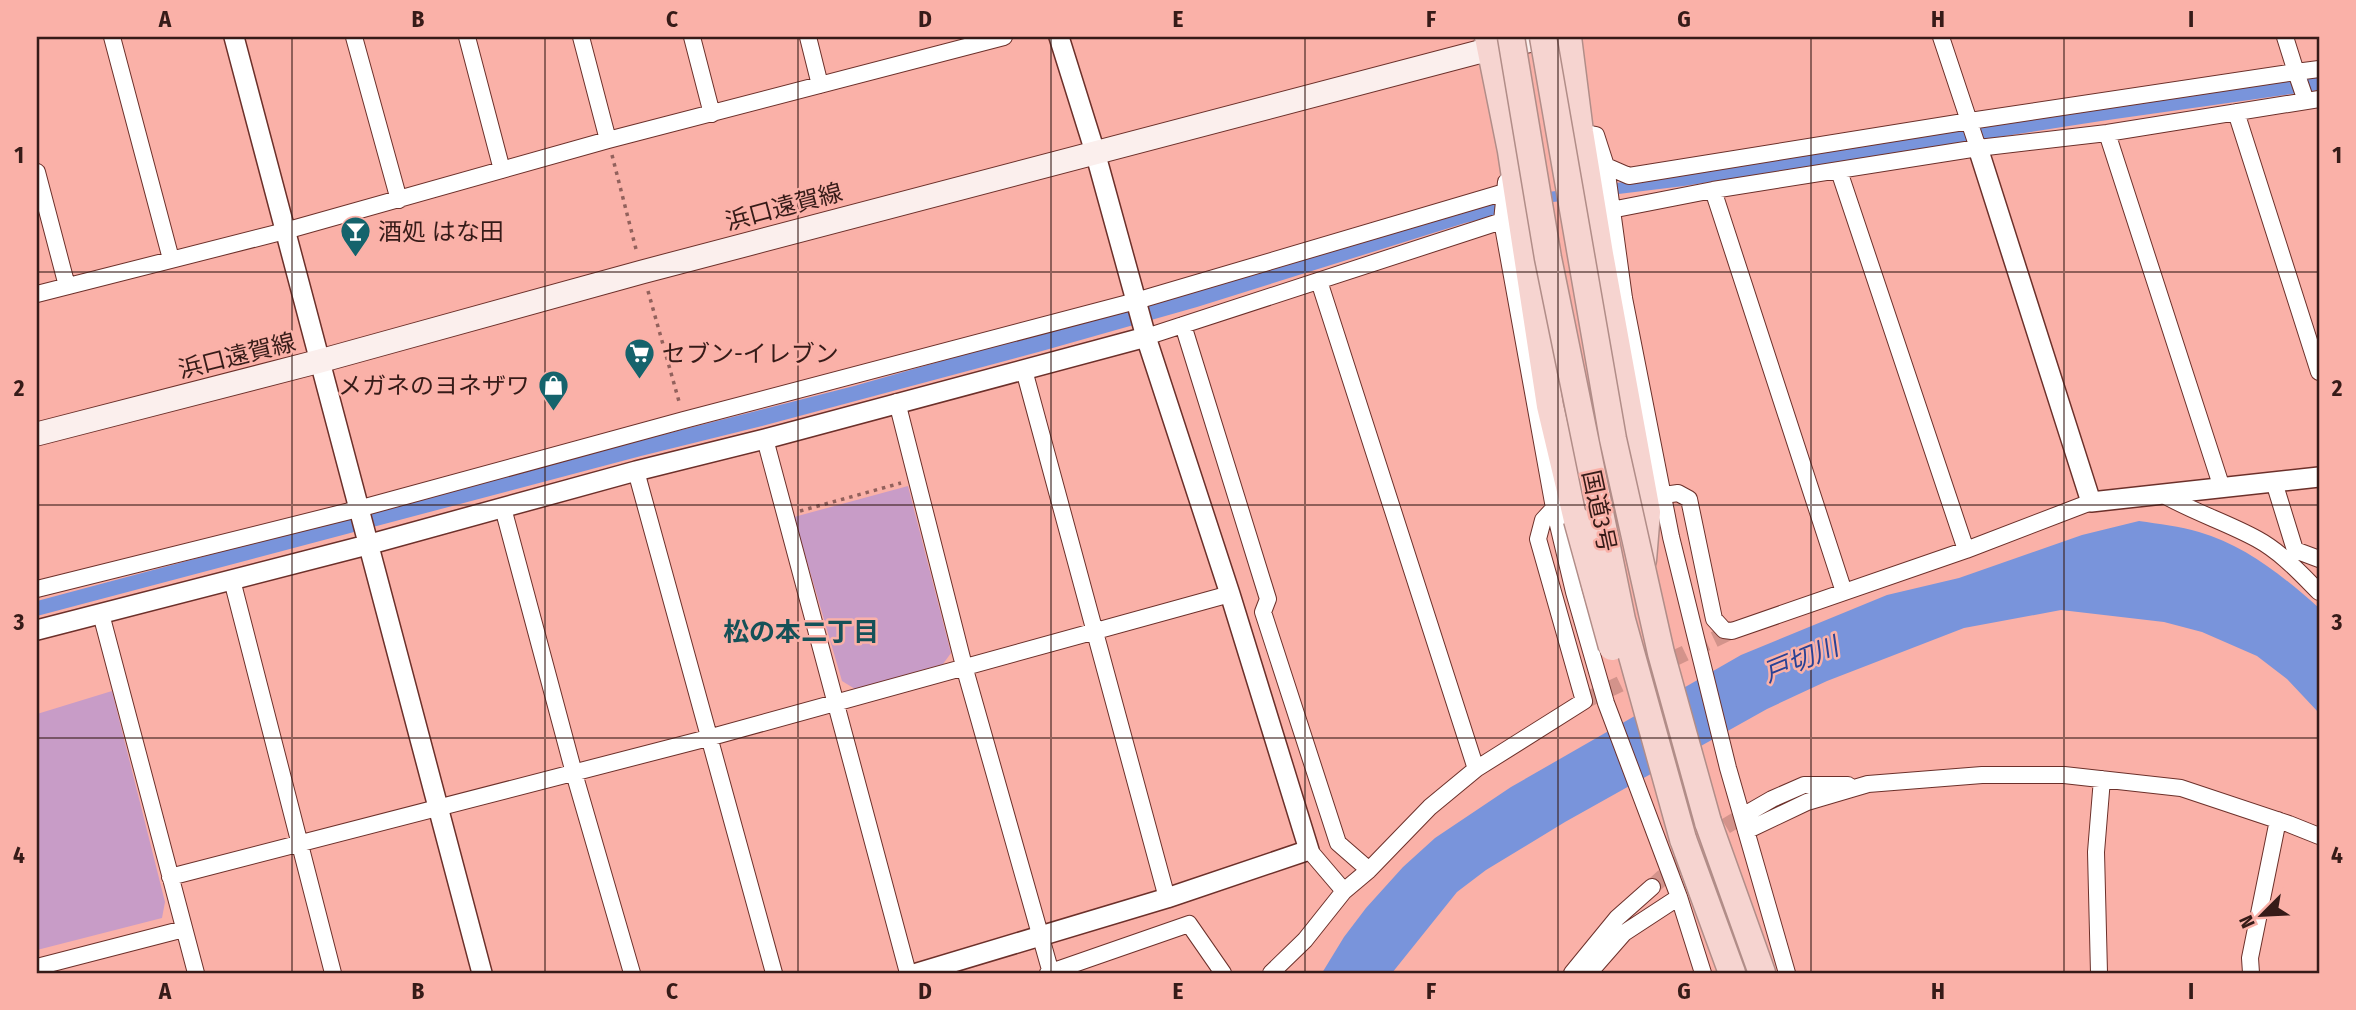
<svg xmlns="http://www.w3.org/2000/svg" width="2356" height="1010" font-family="'Fira Sans Condensed','Noto Sans JP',sans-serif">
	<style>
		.green { fill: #c89cc7 }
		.water { fill: #7994db }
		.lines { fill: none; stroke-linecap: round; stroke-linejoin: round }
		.minor-tunnel { stroke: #d3938b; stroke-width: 16; stroke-dasharray: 16 8; stroke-linecap: butt }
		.minor-casing { stroke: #6c302a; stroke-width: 18 }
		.tertiary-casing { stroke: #6c302a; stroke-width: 22 }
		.secondary-casing { stroke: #6c302a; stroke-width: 25 }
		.trunk-casing { stroke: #b18d88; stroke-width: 29 }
		.path { stroke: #92615c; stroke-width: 3.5; stroke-dasharray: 3.5 5; stroke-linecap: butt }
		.minor { stroke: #fff; stroke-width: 16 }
		.tertiary { stroke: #fff; stroke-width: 19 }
		.secondary { stroke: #fbefed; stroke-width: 23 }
		.trunk { stroke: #f6d4d0; stroke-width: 26 }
		.trunk-bridge-casing { stroke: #b18d88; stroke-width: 29; stroke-linecap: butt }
		.trunk-bridge { stroke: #f6d4d0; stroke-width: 26 }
		.grid { fill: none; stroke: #361b18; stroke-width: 2; stroke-opacity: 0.55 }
		.labels { text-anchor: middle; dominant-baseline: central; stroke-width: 5; stroke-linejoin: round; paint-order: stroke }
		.street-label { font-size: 24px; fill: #361b18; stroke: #fab1a8 }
		.poi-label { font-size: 24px; fill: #361b18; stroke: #fab1a8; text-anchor: start }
		.neighbourhood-label { font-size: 26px; font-weight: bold; fill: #155158; stroke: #fab1a8 }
		.water-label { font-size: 26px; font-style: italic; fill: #294295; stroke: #fab1a8 }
		.neatline { fill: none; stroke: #361b18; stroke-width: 2.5 }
		.grid-label { font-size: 23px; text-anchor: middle; font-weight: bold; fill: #361b18 }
	</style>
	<rect width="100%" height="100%" fill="#fab1a8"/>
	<path class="green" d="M908,486L951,653L943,664L855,689L842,681L794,517Z
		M112,691L165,902L162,918L37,950V714Z"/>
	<path class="water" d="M2319,76V90L2101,121L1684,186L1553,202L1465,223L1197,307L1042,351L758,427L641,456L37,616V601L618,446L854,386L1079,322L1488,200L1713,170L1773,159Z
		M2139,521C2159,524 2180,526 2199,532C2245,545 2284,577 2319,608V713L2287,679L2257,656L2202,632L2164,622L2061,610L1964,628L1827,681L1767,709L1565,822L1486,870L1457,892L1392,973H1322L1344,937L1366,908L1403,867L1435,838L1511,787L1741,655L1887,595L1959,578L2082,535Z"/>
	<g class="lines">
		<path class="minor-tunnel" d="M1584,701L1732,631
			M1652,887L1706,838L1746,814"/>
		<defs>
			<path id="minor" d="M112,37L171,259
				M354,37L399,200
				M467,37L502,170
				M581,37L608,140
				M692,37L712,114
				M808,37L820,85
				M1941,37L1978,148
				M2285,37L2296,72L2319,69
				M2236,112L2319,372
				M1580,132L1596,135L1606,166L1624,298L1671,537L1728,768L1787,973
				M2107,133L2222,488
				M1606,166L1629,176L1970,121L2296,72L2306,101
				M1839,171L1966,550
				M37,172L67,286
				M1506,182L1502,221L1554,508L1574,592L1606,703L1679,897L1703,973
				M1713,190L1844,592
				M1611,210L1713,190L1978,148L2107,133L2319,99
				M1319,281L1476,769
				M37,294L285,231L608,140L1004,37
				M1183,325L1268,599L1263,612L1338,843L1369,870
				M1146,337L1502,221
				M1024,370L1167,898
				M897,402L964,666L1051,973
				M765,439L908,973
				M636,471L774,973
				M2274,482L2295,550L2319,559
				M2162,494C2193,512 2226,522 2257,539C2281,552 2300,573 2319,592
				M1664,495L1678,493L1689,499L1714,619L1724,630L1732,631L1966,550L2091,502
				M503,508L574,773L632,973
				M232,580L333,973
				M37,589L358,509L684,420L1136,301L1505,192
				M101,614L196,973
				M1746,814L1772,799L1804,785H1848
				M1746,831L1807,802L1868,784L1982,775H2064L2181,788L2289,824L2319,836
				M1309,850L1344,891
				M170,877L708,738L1230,594
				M37,967L184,929
				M1048,973L1189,924L1223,973
				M1271,973L1305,940L1344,891L1369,870L1430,807L1476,769L1584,701L1538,539L1543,520L1554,508
				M1572,973L1617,918L1652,887
				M1589,973L1624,933L1679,897
				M2099,973L2096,852L2102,779
				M2251,973L2250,958L2278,820"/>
			<path id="tertiary" d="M234,37L482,973
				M1978,148L2091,502L2319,477
				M37,630L367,545L636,471L765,439L1146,337
				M917,973L1167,898L1309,850L1230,594L1146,337L1095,152L1059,37"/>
			<path id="secondary" d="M37,434L320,361L642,272L1490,49L1547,37"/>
			<path id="trunk" d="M1488,37L1511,151L1550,406L1577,520
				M1568,37L1580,132L1600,254L1647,512L1643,560
				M1708,822L1762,973
				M1683,839L1732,973"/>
		</defs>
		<use href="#minor" class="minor-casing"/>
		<use href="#tertiary" class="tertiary-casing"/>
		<use href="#secondary" class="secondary-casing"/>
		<use href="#trunk" class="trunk-casing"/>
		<path class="path" d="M612,155L637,253
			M648,291L680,405
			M800,511L901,483"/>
		<use href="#minor" class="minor"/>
		<use href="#tertiary" class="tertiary"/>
		<use href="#secondary" class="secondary"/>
		<use href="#trunk" class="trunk"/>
		<defs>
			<path id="trunk-bridge" d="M1511,37L1548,258L1622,620L1683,839
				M1543,37L1613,439L1661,653L1708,822
				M1577,520L1612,647"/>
		</defs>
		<use href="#trunk-bridge" class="trunk-bridge-casing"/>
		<use href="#trunk-bridge" class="trunk-bridge"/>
	</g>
	<path class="grid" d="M292,37V973M545,37V973M798,37V973M1051,37V973M1305,37V973M1558,37V973M1811,37V973M2064,37V973M37,272H2319M37,505H2319M37,738H2319"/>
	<defs>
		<symbol id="bar-pin" viewBox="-11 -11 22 30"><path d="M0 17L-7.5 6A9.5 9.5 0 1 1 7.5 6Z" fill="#15636c" stroke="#fab1a8"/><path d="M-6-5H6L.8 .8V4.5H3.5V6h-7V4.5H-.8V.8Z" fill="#fff"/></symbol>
		<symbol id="supermarket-pin" viewBox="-11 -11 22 30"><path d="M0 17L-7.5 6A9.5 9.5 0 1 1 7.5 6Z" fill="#15636c" stroke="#fab1a8"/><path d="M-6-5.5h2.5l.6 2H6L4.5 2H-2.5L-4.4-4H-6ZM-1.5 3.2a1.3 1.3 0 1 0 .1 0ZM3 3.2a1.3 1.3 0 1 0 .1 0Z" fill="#fff"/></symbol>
		<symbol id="shop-pin" viewBox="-11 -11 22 30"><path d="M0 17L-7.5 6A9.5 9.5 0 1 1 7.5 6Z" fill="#15636c" stroke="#fab1a8"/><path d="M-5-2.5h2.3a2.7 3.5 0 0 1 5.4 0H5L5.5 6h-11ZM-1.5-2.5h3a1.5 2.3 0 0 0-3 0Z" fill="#fff"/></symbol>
	</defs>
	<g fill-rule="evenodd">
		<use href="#bar-pin" x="338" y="214" width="35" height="47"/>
		<use href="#supermarket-pin" x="622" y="336" width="35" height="47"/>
		<use href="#shop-pin" x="536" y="368" width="35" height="47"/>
	</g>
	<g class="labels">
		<g class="street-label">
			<text transform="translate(784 207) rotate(-15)">浜口遠賀線</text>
			<text transform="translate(237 356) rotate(-14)">浜口遠賀線</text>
			<text transform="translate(1599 511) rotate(78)">国道3号</text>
		</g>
		<g class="poi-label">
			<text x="378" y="232">酒処 はな田</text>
			<text x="662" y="354">セブン-イレブン</text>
			<text x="530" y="386" text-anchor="end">メガネのヨネザワ</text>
		</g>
		<g class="neighbourhood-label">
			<text x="801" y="632">松の本二丁目</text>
		</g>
		<g class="water-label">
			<text transform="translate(1801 660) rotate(-22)">戸切川</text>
		</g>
	</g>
	<rect width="2356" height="1010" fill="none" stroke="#fab1a8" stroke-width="77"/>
	<g transform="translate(2262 915) rotate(246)" stroke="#fab1a8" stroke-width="5" paint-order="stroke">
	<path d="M0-5L12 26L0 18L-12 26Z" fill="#361b18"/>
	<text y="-10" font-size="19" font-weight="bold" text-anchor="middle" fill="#361b18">N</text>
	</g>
	<rect x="38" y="38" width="2280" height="934" class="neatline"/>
	<g class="grid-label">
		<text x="165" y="27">A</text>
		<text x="418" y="27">B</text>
		<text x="672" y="27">C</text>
		<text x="925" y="27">D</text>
		<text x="1178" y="27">E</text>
		<text x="1431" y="27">F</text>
		<text x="1684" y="27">G</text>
		<text x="1938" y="27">H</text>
		<text x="2191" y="27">I</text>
		<text x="19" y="163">1</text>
		<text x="2337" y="163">1</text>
		<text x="19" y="396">2</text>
		<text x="2337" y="396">2</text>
		<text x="19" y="630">3</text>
		<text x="2337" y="630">3</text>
		<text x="19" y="863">4</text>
		<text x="2337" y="863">4</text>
		<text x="165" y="999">A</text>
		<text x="418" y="999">B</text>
		<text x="672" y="999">C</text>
		<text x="925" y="999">D</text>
		<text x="1178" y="999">E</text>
		<text x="1431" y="999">F</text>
		<text x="1684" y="999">G</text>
		<text x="1938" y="999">H</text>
		<text x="2191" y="999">I</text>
	</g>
</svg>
